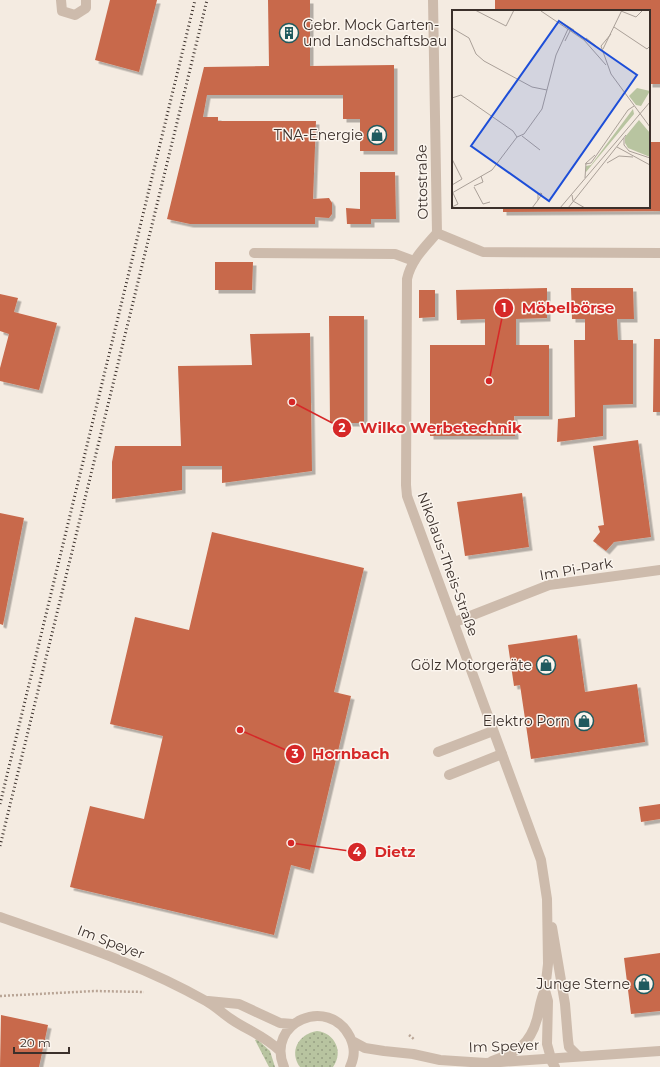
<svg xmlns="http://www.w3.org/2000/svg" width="660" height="1067" font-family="Montserrat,sans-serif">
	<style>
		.grass { fill: url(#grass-dots) }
		.building { fill: #c8694b; filter: url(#shadow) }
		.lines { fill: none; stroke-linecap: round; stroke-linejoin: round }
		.path { stroke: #b9a596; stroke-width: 2.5; stroke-dasharray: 2 2; stroke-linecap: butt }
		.service { stroke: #cdbbac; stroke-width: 10 }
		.minor { stroke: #cdbbac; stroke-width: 10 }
		.tertiary { stroke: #cdbbac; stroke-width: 10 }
		.rail { stroke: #3b302b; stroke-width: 3; stroke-dasharray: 1 3; stroke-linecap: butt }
		.labels { text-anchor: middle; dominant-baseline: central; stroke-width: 3; stroke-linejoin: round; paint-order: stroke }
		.poi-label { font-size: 14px; fill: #3b302b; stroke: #fbf5ee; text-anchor: end }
		.street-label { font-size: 14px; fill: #3b302b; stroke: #fbf5ee }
		.inset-road { fill: none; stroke: #aaa098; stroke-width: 1 }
		.view { fill: #1d4ed8; fill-opacity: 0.15; stroke: #1d4ed8; stroke-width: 2 }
		.inset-edge { fill: none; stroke: #3b302b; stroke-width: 2 }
		.leader { fill: none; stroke: #d62828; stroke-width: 1.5 }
		.callout-dot { fill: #d62828; stroke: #fbf5ee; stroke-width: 1.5 }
		.mark-label { font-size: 12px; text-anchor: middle; font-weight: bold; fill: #fff }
		.callout-label { font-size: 15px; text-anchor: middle; font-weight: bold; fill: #d62828; stroke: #fbf5ee; stroke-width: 3; stroke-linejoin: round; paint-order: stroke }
	</style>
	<defs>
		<pattern id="grass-dots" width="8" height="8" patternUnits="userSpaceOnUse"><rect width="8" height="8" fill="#b8c4a0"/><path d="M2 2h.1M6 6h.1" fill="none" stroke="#97a083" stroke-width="1.8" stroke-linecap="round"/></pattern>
		<filter id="shadow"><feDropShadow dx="3.5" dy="3.5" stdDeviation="0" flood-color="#0004"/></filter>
	</defs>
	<rect width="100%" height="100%" fill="#f4ebe1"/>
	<path class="grass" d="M317,1031C335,1033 344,1052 333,1067H300C289,1052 298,1034 317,1031Z
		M257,1039L270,1051L275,1067H269L255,1040Z"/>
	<path class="building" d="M110,0H157L139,72L95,60Z
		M268,0H310V66L394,65V151H360V119H343V95H207L203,117H218V121H316L313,199L329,198L332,203V214L329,218L315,217V224H190L167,219L204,67L269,66Z
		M495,0H660V84H649V11H495Z
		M649,142H660V211L503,212V207H649Z
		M360,172H395L396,219H371V224H347L346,208L360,209Z
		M215,262H253L252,290H215Z
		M547,288V318L516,319V345H549V416H514L515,436H430V345H485V319L457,320L456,290Z
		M571,288H633L634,319H617L618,340H633V404L603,405V436L557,442L558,419L575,417L574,340H585V319H572Z
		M419,290H435V317L419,318Z
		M0,294L18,298L14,312L57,323L39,390L0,381V368L9,334L0,331Z
		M329,316H364V423H330Z
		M310,333L312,471L222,483V466H182V490L112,499V462L115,446H181L178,366L252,365L250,334Z
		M654,339H660V412H653Z
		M638,440L651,537L614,542L606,551L593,541L600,532L598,526L604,525L593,446Z
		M522,493L529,547L465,556L457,502Z
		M0,513L24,518L3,625L0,624Z
		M212,532L364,568L334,692L351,696L310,870L291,865L274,935L70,887L90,806L144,819L163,736L110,724L135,617L189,630Z
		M577,635L585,692L637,684L645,742L531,759L520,685L514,686L508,645Z
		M660,804V819L641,822L639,807Z
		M660,953V1011L631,1014L624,958Z
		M1,1015L48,1025L39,1067H0Z"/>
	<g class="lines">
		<path class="path" d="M0,996L95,991L144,992
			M409,1035L415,1040"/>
		<path class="service" d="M61,0L62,11L75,15L86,8V0
			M254,253L395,254L414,261
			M438,752L493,731
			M449,775L502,754"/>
		<path class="minor" d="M433,0L437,233L483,252L660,253
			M437,233C425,247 411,260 407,279L406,485L407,496L541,860L547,899L548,964L545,990L548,1001L547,1044L552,1062L555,1067
			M455,622L549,585L660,570
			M552,927L565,1004L568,1040L569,1047L578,1056
			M492,1061C516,1053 530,1045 537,1019C540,1008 540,1000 545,990"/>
		<path class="tertiary" d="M0,917C71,942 141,964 206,1001C215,1006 222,1013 231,1019C247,1030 265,1036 279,1050
			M208,1001L239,1004L280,1023L293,1024
			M352,1041L365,1048L384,1051L413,1054L440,1060L486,1063L660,1051
			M284,1067C265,1022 329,995 350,1037C355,1048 355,1056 350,1067"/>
		<path class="rail" d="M0,804L195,0
			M0,846L207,0"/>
	</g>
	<defs>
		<symbol id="building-ring" viewBox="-11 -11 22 22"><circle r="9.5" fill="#fbf5ee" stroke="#1f5a5e" stroke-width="1.5"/><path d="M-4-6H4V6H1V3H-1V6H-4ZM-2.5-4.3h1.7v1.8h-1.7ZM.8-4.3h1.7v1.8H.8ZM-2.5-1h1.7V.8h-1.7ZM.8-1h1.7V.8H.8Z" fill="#1f5a5e"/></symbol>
		<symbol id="shop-ring" viewBox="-11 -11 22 22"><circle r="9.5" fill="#fbf5ee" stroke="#1f5a5e" stroke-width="1.5"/><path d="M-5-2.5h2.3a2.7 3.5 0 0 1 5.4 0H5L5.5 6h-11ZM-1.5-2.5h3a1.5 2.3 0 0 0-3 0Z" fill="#1f5a5e"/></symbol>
	</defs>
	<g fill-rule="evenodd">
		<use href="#building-ring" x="278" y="22" width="22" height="22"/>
		<use href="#shop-ring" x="366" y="124" width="22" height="22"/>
		<use href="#shop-ring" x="535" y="654" width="22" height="22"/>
		<use href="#shop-ring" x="573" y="710" width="22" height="22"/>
		<use href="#shop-ring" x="633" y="973" width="22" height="22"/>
	</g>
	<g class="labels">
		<g class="poi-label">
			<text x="303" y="25" text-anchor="start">Gebr. Mock Garten-<tspan x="303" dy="16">und Landschaftsbau</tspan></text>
			<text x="363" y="135">TNA-Energie</text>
			<text x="532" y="665">Gölz Motorgeräte</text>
			<text x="570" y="721">Elektro Porn</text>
			<text x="630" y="984">Junge Sterne</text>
		</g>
		<g class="street-label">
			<text transform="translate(422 182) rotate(-91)">Ottostraße</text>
			<text transform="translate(448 564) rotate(70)">Nikolaus-Theis-Straße</text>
			<text transform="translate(576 569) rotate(-10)">Im Pi-Park</text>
			<text transform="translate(111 942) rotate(21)">Im Speyer</text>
			<text transform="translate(504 1046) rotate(-2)">Im Speyer</text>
		</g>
	</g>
	<g transform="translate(452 10)">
		<rect width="198" height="198" fill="#f4ebe1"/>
		<path d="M185,78L198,81L189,96L184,95L177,86ZM181,99L182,104L134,162V156L139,155ZM187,110L198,123V147L176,138L173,133V127Z" fill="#b8c4a0"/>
		<path class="inset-road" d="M23,0L54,16L62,0M89,1L132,30L154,55M169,1L184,7L191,0M109,12L122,20M162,17L195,39L198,36M0,18L17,28L24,44L32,51L80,77L95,80M134,28L144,36M113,31L119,19M149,36L159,64L198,117M149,36L159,24M151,39L170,0M0,88L9,85L61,121L65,127L40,160L0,183M70,126L88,140M65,127L72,124L90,99L104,45L116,19M172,128V135L177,141L198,148M165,137L198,155M0,149L10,169L0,175M155,153L167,146L181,147M133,154L139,153L176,100L182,96M133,168L134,153L143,145M22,176L31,172L29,166M22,177L31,194L38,192M120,185L121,191L133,198M0,197L6,194L1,183M80,198L86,190L90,184L89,183L86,184V190M108,198L198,92M116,198L174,125"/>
		<path class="view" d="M107,11L185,65L97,191L19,136Z"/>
		<rect width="198" height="198" class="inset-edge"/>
	</g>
	<path class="leader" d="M489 381L504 308M292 402L342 428M240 730L295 754M291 843L357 852"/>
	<g class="callout-dot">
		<circle cx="489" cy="381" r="4"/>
		<circle cx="292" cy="402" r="4"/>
		<circle cx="240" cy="730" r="4"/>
		<circle cx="291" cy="843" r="4"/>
		<circle cx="504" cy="308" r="10"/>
		<circle cx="342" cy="428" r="10"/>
		<circle cx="295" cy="754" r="10"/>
		<circle cx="357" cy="852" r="10"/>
	</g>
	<g class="mark-label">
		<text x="504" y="312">1</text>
		<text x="342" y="432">2</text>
		<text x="295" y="758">3</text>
		<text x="357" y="856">4</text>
	</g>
	<g class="callout-label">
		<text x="568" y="313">Möbelbörse</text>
		<text x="441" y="433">Wilko Werbetechnik</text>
		<text x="351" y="759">Hornbach</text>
		<text x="395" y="857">Dietz</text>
	</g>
	<path d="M14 1047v6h55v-6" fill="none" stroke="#3b302b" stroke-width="2"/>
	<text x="20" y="1047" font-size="12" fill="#3b302b" stroke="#fbf5ee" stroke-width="3" paint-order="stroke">20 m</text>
</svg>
